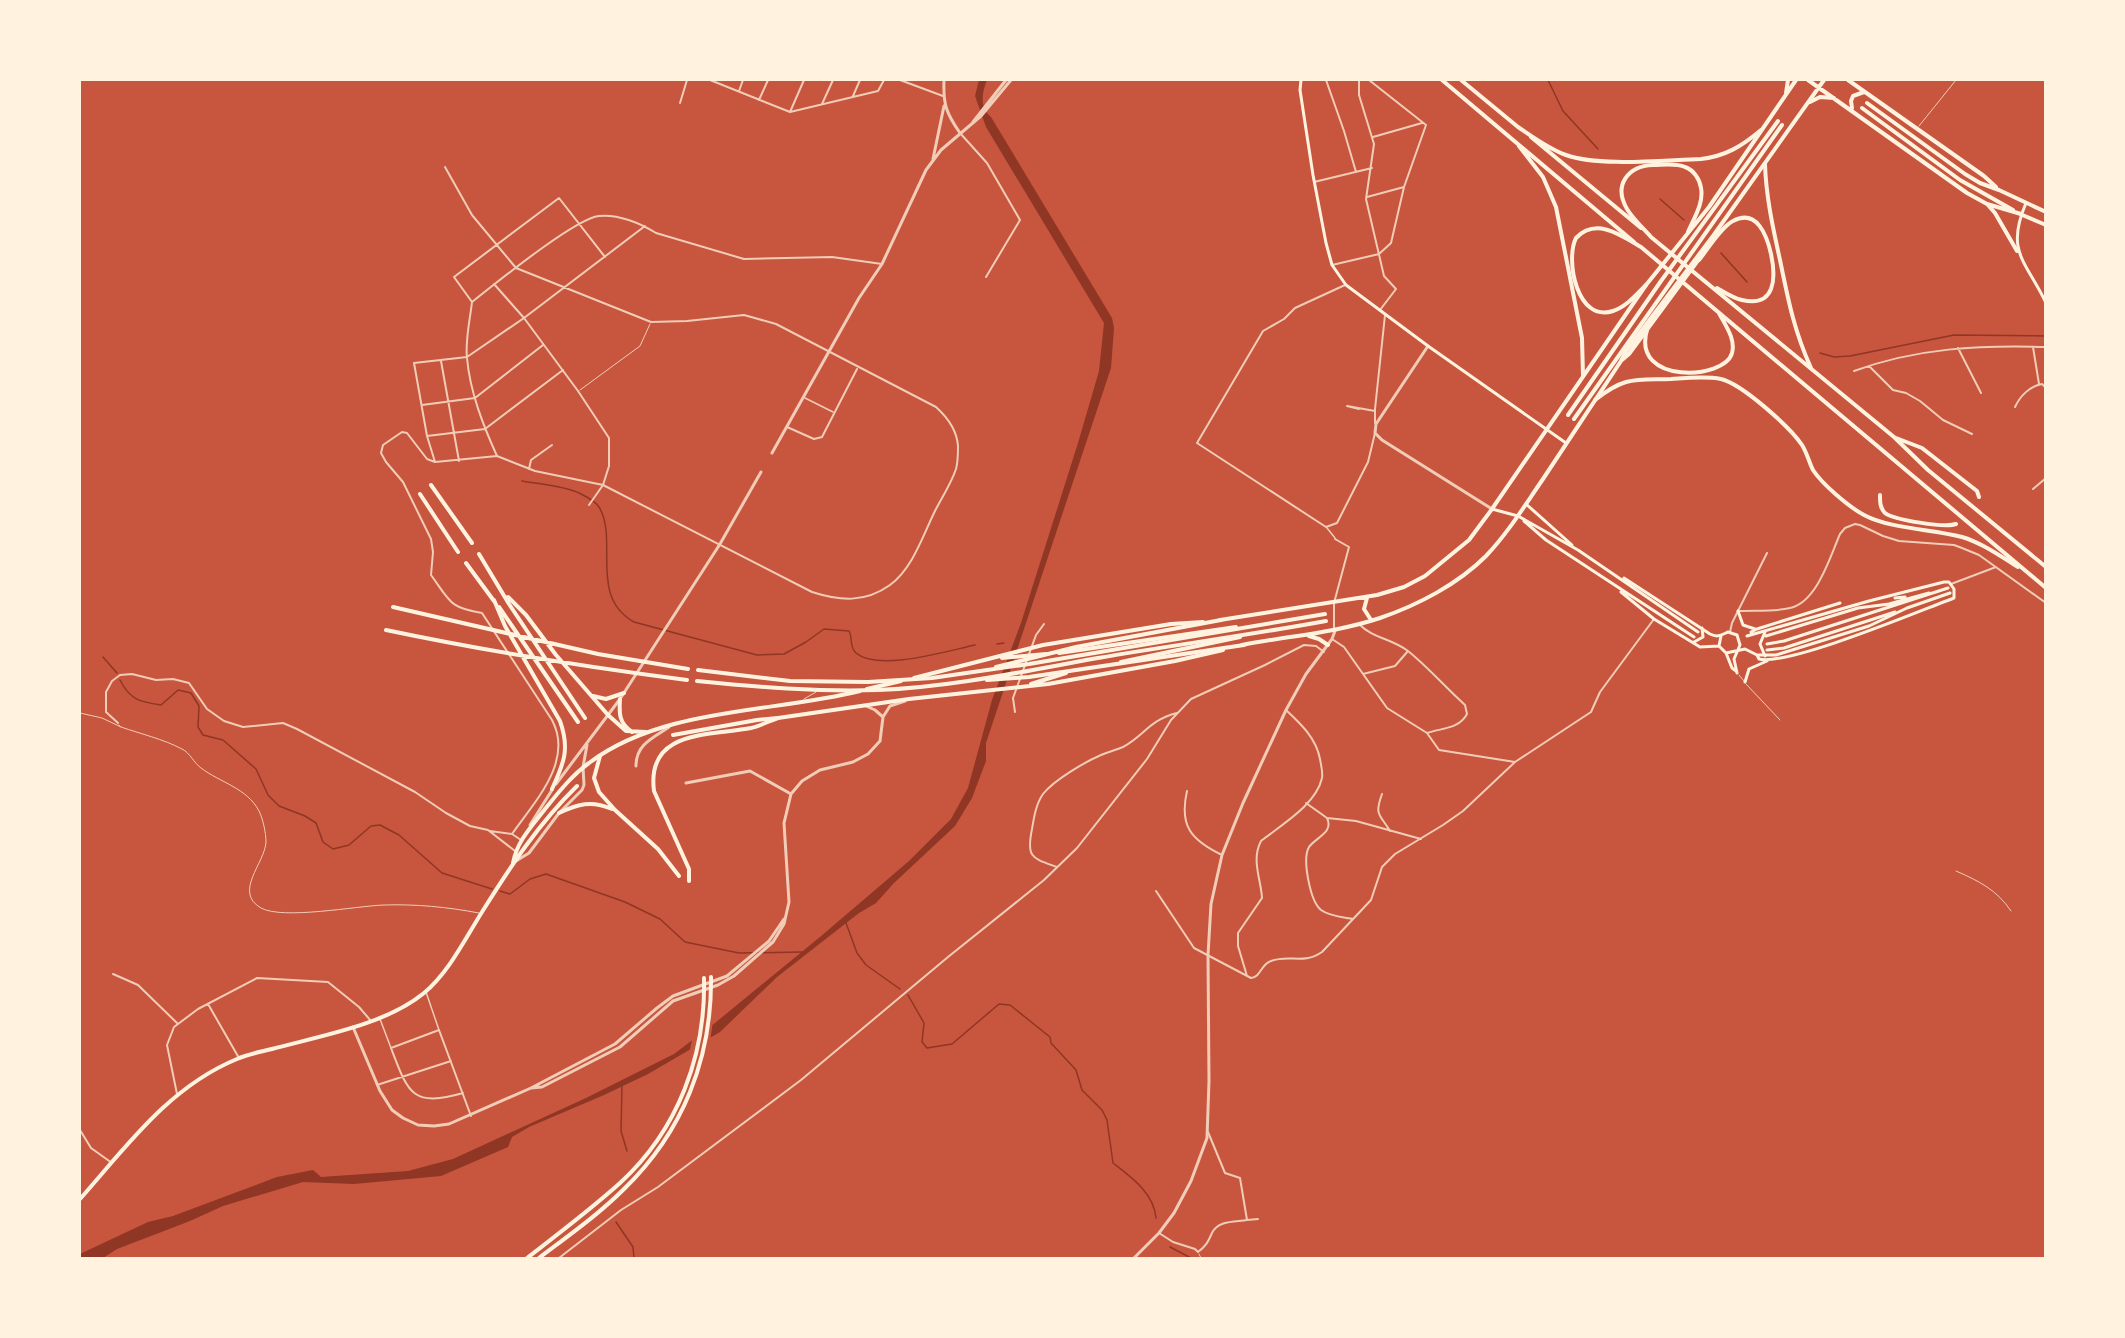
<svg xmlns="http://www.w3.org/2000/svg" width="2125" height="1338" font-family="'Crimson Pro',serif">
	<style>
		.water { fill: #8f3625 }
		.pier { fill: #c8553d }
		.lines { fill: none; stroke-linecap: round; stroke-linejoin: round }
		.stream { stroke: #8f3625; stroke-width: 1.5 }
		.service { stroke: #f1ccb7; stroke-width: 1 }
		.pedestrian { stroke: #f1ccb7; stroke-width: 1.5 }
		.minor { stroke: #f1ccb7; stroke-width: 2 }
		.tertiary { stroke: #f1ccb7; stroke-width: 3 }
		.secondary { stroke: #fff3e0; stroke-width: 3 }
		.primary { stroke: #fff3e0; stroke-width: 4 }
		.trunk { stroke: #fff3e0; stroke-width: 4 }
		.motorway { stroke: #fff3e0; stroke-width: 4 }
	</style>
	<rect width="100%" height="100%" fill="#c8553d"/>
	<path class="water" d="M979,80H987C982,92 979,107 991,117L1112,318L1114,328L1111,368L986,743V761L972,798L955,826L894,883L876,903L859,913L777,977L720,1032L648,1074L604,1095L529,1127L512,1137L508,1147L441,1176L354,1184L303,1182L223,1206L190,1221L117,1249L103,1258H80V1254L148,1222L173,1216L277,1177L313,1170L321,1177L408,1171L453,1159L586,1098L674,1054L715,1023L820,937L909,861L951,819L968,788L992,700L1021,623L1078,443L1099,371L1104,323L986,127L975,96Z"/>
	<path class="pier" d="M713,1021L710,1042L689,1054L693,1035Z"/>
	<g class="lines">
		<path class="stream" d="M1548,80L1563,111L1598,149
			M1660,199L1684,220
			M1721,253L1747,282
			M1820,353L1834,357L1850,356L1954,335L2046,336
			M522,481C539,484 566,486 581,494C587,497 596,502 599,507C619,540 588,596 634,622L757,655L784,654L806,642L824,629L849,631C853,638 849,647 856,653C879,672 947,651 975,645
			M997,644L1004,643
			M103,657L117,673
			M120,680C130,700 140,702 161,705L178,690L191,693L199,706L198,727L203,735L223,740L256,769L268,795L279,806L305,816L316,823L323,842L333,849L349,845L371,826L380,825L399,835L442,873L492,889
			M500,891L510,894L530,879L546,874L625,902L660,919L685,942L739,953L802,952
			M846,923L857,953L866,965L900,989
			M908,995L924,1023L922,1042L927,1048L952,1044L999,1004L1010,1005L1050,1037L1051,1043L1076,1070L1082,1090L1102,1110L1107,1120L1113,1163C1131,1177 1154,1193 1156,1218
			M622,1084L621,1131L627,1151
			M616,1222L633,1247L634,1258
			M1170,1247L1191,1258"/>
		<path class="service" d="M1919,126L1956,80
			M580,390L640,346L650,324
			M1739,675L1744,681
			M1746,684L1780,720
			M804,699L816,692
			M80,713L102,718L121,727L119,725
			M121,727C141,734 163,739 182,749C190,753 194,763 201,768C221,783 247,788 259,811C263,819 266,833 266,842C265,863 233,892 261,908C283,920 356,906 384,905C416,904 447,907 479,913
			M1956,871C1979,881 1997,890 2011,911
			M1199,1254L1201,1258"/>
		<path class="pedestrian" d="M805,398L833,412
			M1327,528L1335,538
			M426,992L439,1030
			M380,1019L391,1048"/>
		<path class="minor" d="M710,80L790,112L878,91L884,80
			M900,80L943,96
			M1326,80L1344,131L1356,172
			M1359,80V95L1374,144L1366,199L1384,276L1396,289L1380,310
			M739,91L743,80
			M853,96L860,80
			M759,100L768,80
			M680,103L687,80
			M822,104L833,80
			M790,112L804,80
			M960,133L987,163L1020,220L986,277
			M1373,137L1422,123
			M445,167L472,215L516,268L651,322L687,321L744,315L776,324L936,407C947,417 957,431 958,446C958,454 958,462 956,469C951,484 942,497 935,511C923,535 913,568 890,585C865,603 840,601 812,592L603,485L535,471L497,456C483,425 470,392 467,358C465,340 470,320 472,302C495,284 574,219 599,216C618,214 640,223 656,233L744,259L832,257L882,264
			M1314,182L1372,168
			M1367,197L1404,187
			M1332,265L1379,254L1391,243L1404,187L1426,125L1369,80
			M494,284L524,318L578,391L609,438V466L603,485L589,505
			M1345,285L1295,308L1284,319L1263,331L1197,443L1326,527L1337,523L1368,462L1375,433
			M472,302L454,277L559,198L605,257
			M2033,347L2039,384
			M1958,348L1981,393
			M441,361L459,461
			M1869,366L1893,390L1906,393L1920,401L1943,420L1972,434
			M563,370L485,429L427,436L414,363L467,357L524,318L645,226
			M1854,371C1917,348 1979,345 2046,347
			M422,405L475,398L543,345
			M2015,407C2020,396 2030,386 2042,384L2046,388
			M1359,409L1347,406L1375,411
			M1375,423V409L1385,315
			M787,427L814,439L822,437L857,369
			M427,436L435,462L497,456
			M435,462L427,459L407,433L402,432L383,445L381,453L386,462L403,482L431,539L433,552L431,575C450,601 449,608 482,613L552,720C574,761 535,801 512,834
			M529,469L531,460L552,445
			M2033,489L2046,478
			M1951,584L1996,567
			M1739,611C1755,610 1774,612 1790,608C1817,602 1830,557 1840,534L1845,528L1855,524L1860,525L1883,536L1899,541L1954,545L1962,548L1979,555L2046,603
			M1359,624C1372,638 1393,639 1408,651C1428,667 1446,688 1465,705L1467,714C1459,729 1442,728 1427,733
			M1334,628V603L1349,547L1335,539
			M1730,632L1732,623L1767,553
			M1332,639L1344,647L1387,708L1427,733L1439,750L1515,762
			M1363,674L1395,666L1408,651
			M1015,712L1013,698L1036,635L1044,624
			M118,723L106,712V692L112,681L120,675L132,674L156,680L173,679L189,683L207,709L224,721L243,727L283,723L297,729L415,792L446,813L470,826L488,830L515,851
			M1187,791C1179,826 1191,840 1222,855
			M1382,794C1374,816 1380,814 1390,831
			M1306,803L1327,818L1356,821L1421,839
			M1327,818C1334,833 1316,837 1309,847C1302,859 1310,901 1321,910C1329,916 1342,917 1353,919
			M490,831L512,834L521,840
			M1057,867C1032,858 1026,858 1032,829C1034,817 1036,804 1043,794C1054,780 1085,762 1101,755C1108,752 1116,750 1123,747C1144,736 1149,720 1177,713
			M1156,891L1194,948L1251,978C1261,977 1261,964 1271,961C1290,954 1303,965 1322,952L1371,900L1382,867L1395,854L1443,825L1463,811L1515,762L1591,712L1600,692L1654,619
			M113,974L138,985L177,1023
			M1247,976L1238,946V933L1262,898C1261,879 1251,860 1261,841C1281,825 1316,805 1322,778C1323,772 1321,765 1320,759C1316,738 1301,724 1286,710
			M208,1004L239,1058
			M377,1085L451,1061
			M463,1093C411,1108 408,1092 391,1048L439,1030L471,1116
			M177,1094L167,1045L174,1027L198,1009L257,978L328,982L359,1007L371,1021
			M80,1130L91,1148L112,1163
			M1247,1220L1258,1219
			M1159,1233L1173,1242L1195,1249L1198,1252C1206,1246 1208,1242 1212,1233C1218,1220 1236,1222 1247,1220L1240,1178L1225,1173L1208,1132
			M559,1258L621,1210L658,1187L801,1080L948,957L1044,880L1077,848L1147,759L1171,720L1191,699L1265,665L1304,645L1316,646L1324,652"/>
		<path class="tertiary" d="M944,80C943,104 946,113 960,133
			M973,122L1006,80
			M933,159L944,106
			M1428,346L1376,424L1375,433L1382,440L1492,509
			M772,453L859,298L882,264L926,170L941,150L981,116L1011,80
			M866,706L875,710L883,717
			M883,717L890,706L905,701
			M636,766C636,744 653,738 669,727
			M686,783L750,771L791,794
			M556,784L620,699L720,544L761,472
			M530,825L552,790
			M516,861L529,853L559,813L582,790L584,785L583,767L587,745
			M353,1027L380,1091L392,1110L403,1118L418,1125L434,1126L449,1124L531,1088L615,1044L657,1008L673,996L727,976L769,941L784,919
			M531,1088L542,1087L620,1047L673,1001L718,985L734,976L773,942L784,924L789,902L784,823L791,794L802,781L820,770L853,762L868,754L880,741L883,717
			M1134,1258L1159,1233L1174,1213L1191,1181L1207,1138L1209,1081L1208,955L1211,904L1222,855L1243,803L1286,710L1306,674L1332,639L1335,631"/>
		<path class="secondary" d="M1301,80L1300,90L1313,175L1326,243L1332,265L1346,285L1428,346L1566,443
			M2026,203C2005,252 2026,261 2046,303
			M1526,504L1572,545
			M1492,509L1518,516L1578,550L1698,632
			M1524,521L1546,540L1694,637
			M1624,578L1710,634C1718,638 1721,635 1728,632L1737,635L1740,645L1734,659L1737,673
			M1621,592L1654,619L1700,647L1719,646
			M1895,598L1905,597
			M1907,608L1950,593
			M1738,611L1743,625L1755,629
			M1751,632L1757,629L1840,603
			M1747,636L1869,601L1944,582H1949L1954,589V598C1919,611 1789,666 1759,659L1757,655
			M1766,636L1858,608L1889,604L1929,593
			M1694,642L1703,637L1702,628
			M1767,644L1784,641L1948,588
			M1719,646L1726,653L1732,668L1736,671
			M1719,646L1721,636
			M1767,650L1784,648L1895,612
			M1726,653L1745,649L1757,655H1776L1869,626L1907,608
			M1765,656L1760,644L1765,632
			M1745,682L1749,669L1767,661"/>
		<path class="primary" d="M1808,80L1967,193L1987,204L2021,214
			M1848,80L1984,176L1996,187
			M1786,93L1788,80
			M1810,102L1820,97L1834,98
			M1867,103L1965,174L1980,183L1999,190L2046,212
			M1852,108L1851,101L1853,96L1864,92
			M1862,108L1960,180L2013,210
			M1988,205L1995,213L2017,251
			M2020,214L2046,225
			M1622,360L1629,354L1699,259
			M1367,598L1364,609L1371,620
			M1220,620L1377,595L1404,587L1425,576L1469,540L1492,509L1646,285L1709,207L1796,80
			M1309,636L1319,639L1328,645
			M1242,645C1288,636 1335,633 1380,618C1418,605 1458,584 1486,556C1508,533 1525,505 1543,479C1569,439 1595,400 1621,361L1626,351L1713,236L1824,80
			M1059,653L1236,627
			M1002,658L1046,654
			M1121,662L1240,637
			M914,678L1043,645L1171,624L1203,622
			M1031,684L1066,673
			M867,689L901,681
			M620,699C619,714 619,723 632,732
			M608,715L626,731L646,732
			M673,735L757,720L778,718L909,699L1048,684L1175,661L1223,650
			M513,863C517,841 532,826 545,809C558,793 572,775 589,763C663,707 773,713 860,691
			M80,1199C127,1146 169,1087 237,1059C248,1054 260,1052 272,1049C320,1036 385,1025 424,993C449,972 465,939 482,912C510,867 539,823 577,786"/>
		<path class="trunk" d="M1442,80L1634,242
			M1461,80L1518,127
			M1518,127C1533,137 1549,149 1566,155C1599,167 1664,160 1701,159C1726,156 1742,146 1761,130
			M1531,137L1641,228
			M1519,146L1543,177L1556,207L1582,338L1583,376
			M1568,415L1661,281L1778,121
			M1574,419L1782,125
			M431,485L472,543
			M420,494L458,552
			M479,554L509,604L585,718
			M466,563L494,601
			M508,597L526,615L556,655L608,715
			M494,600L505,626L560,721C570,749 564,763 552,789
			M393,607L598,654L688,669
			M499,607L578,722
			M386,630C486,651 586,667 687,680
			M996,667L1076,647L1221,620
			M698,670L790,681L868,682L932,678L1029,664L1325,614
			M987,680L1029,677L1244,645
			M697,681C757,687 817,692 878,690C952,687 1025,671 1098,658C1174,645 1250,635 1326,621
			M593,696L606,699L624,693
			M600,756L594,778L599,792L615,810L658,849L679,876
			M559,813C578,804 591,800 612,809
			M689,881V869L654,791C646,729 710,736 751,728C760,726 769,721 778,718
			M527,1258C558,1234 590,1210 620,1183C678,1130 706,1055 704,978
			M539,1258C568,1236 598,1215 624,1189C683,1132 712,1058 711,977"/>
		<path class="motorway" d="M1765,164C1766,197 1773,228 1780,260C1788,299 1794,331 1811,368
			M1688,232C1694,218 1704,203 1701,188C1700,180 1694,170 1685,167C1676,163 1663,165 1653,165C1628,166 1613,185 1627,209C1633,219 1643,228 1651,237L1894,437L1928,470L2046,567
			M1699,260C1708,249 1721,227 1733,221C1757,208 1767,236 1771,254C1776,277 1776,308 1742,300C1733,298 1724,292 1717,288
			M1646,285C1637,294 1626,307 1613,311C1577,323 1565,260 1576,238C1596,217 1621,235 1641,247L2046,588
			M1647,330C1631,385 1725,380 1732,353C1736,339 1725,325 1719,313
			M1595,400C1625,376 1635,380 1671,379C1687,378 1705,376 1721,379C1742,384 1790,427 1802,445C1807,453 1809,462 1813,470C1822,484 1849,507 1864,515C1890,529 1933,529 1962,537C1982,543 2000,556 2018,567
			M1896,438L1922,448L1977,491L1979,497
			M1880,495C1880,502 1880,508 1885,513C1894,520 1945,528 1956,524"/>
	</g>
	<rect width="2125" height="1338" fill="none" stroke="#fff3e0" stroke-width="162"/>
</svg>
